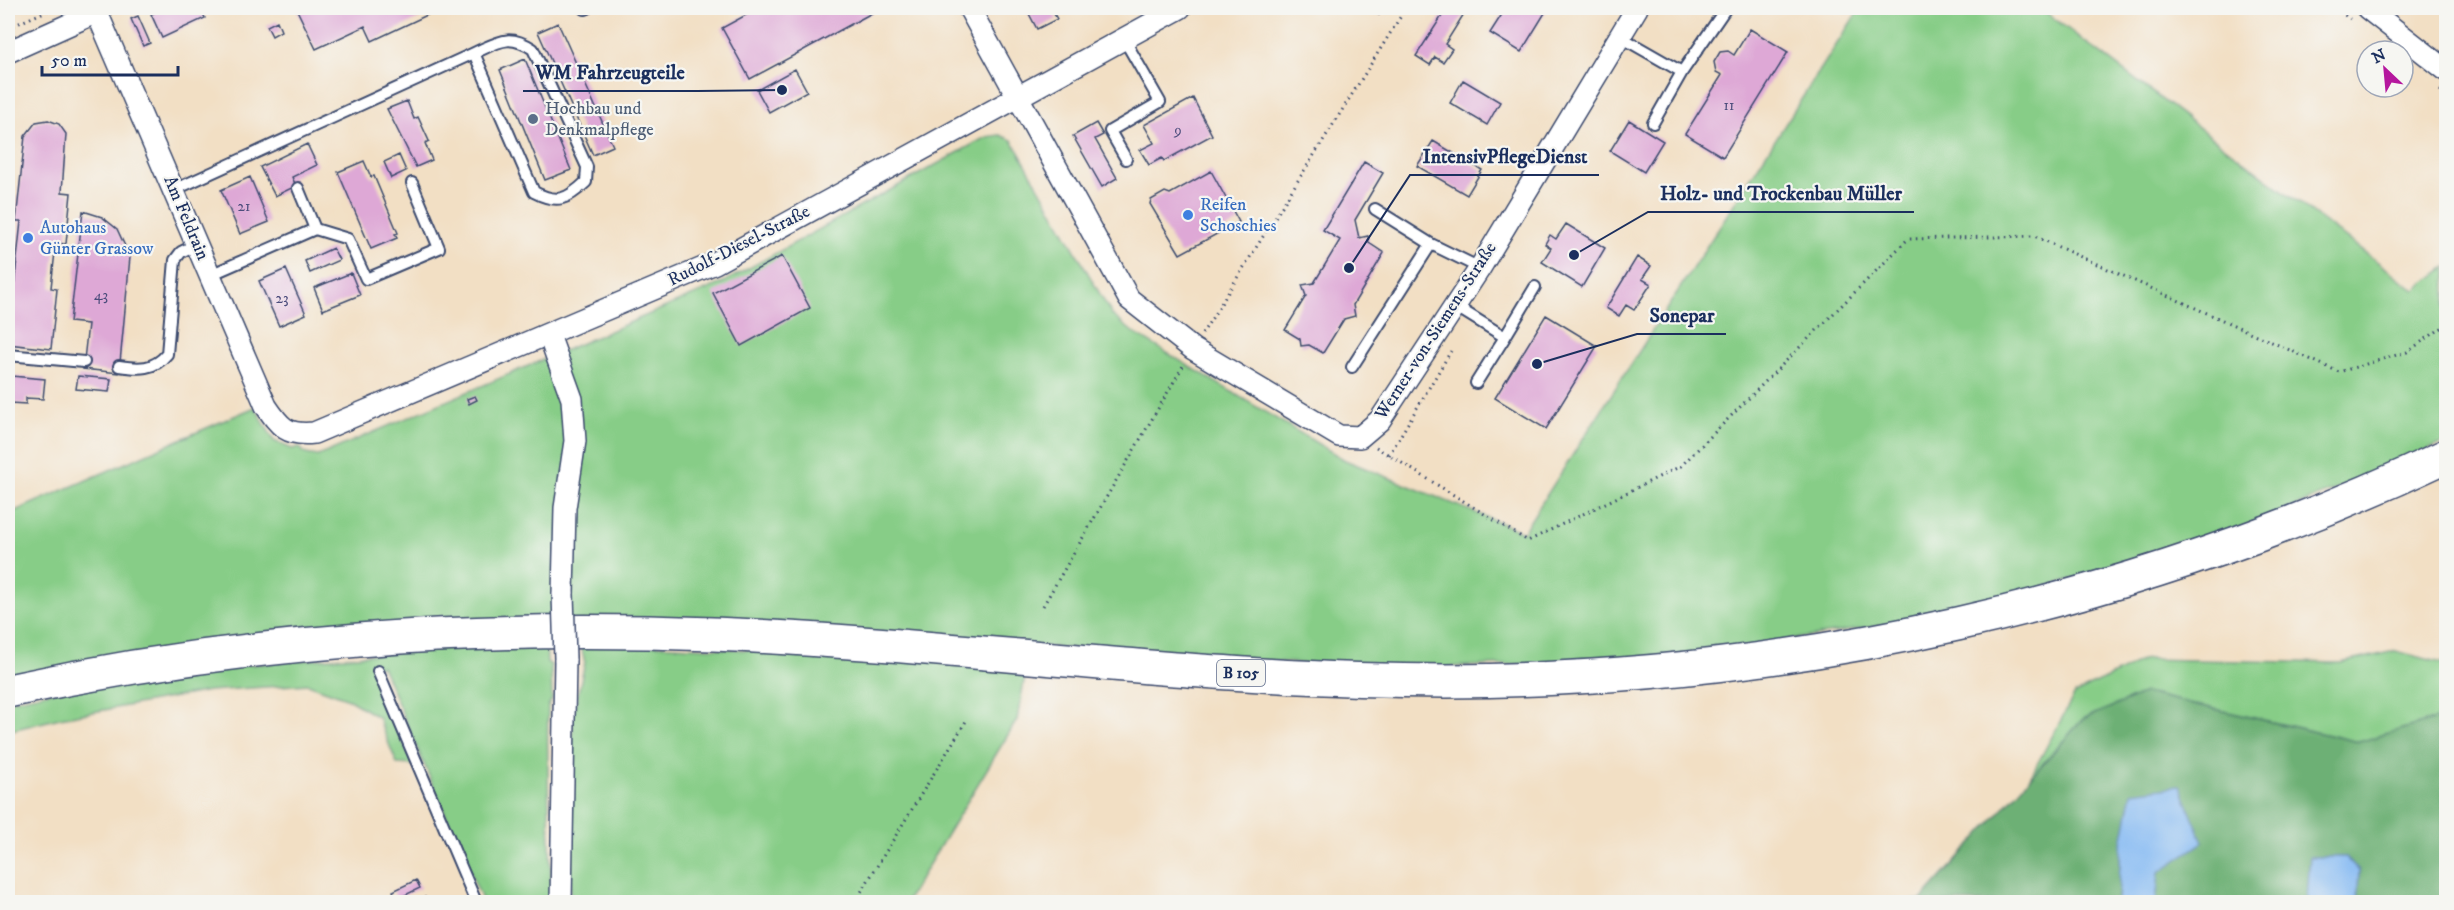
<svg xmlns="http://www.w3.org/2000/svg" width="2454" height="910" font-family="'IM FELL DW Pica',serif">
	<style>
		.green { fill: #87cd87; stroke: #517e72; stroke-width: 1.5 }
		.forest { fill: #6db074; stroke: #447069; stroke-width: 1.5 }
		.water { fill: #84b9f3; stroke: #5074a8; stroke-width: 1.5 }
		.building { fill: #dea8d6 }
		.lines { fill: none; stroke-linecap: round; stroke-linejoin: round }
		.lane-casing { stroke: #3b496d; stroke-width: 14 }
		.street-casing { stroke: #3b496d; stroke-width: 24 }
		.highway-casing { stroke: #3b496d; stroke-width: 36 }
		.path { stroke: #3b496d; stroke-width: 3; stroke-dasharray: 1.5 4.5; stroke-linecap: butt }
		.lane { stroke: #fff; stroke-width: 10 }
		.street { stroke: #fff; stroke-width: 21 }
		.highway { stroke: #fff; stroke-width: 33 }
		.street-bridge-casing { stroke: #3b496d; stroke-width: 24; stroke-linecap: butt }
		.street-bridge { stroke: #fff; stroke-width: 21 }
		.service-dot { fill: #5c6f8a; stroke: #f6f6f2; stroke-width: 2 }
		.shop-dot { fill: #3f7fe0; stroke: #f6f6f2; stroke-width: 2 }
		.labels { text-anchor: middle; dominant-baseline: central; stroke-width: 4.5; stroke-linejoin: round; paint-order: stroke }
		.number-label { font-size: 15px; fill: #4c4d7c }
		.shield { fill: #f6f6f2; stroke: #5d6b8a; stroke-width: 1.5 }
		.shield-label { font-size: 16px; font-weight: bold; fill: #1b2f5e }
		.service-label { font-size: 18px; fill: #4e5e75; stroke: #f6f6f2; text-anchor: start }
		.shop-label { font-size: 18px; fill: #366cbe; stroke: #f6f6f2; text-anchor: start }
		.street-label { font-size: 18px; fill: #1b2f5e; stroke: #f6f6f2 }
		.leader { fill: none; stroke: #1b2f5e; stroke-width: 2 }
		.callout-dot { fill: #1b2f5e; stroke: #f6f6f2; stroke-width: 2 }
		.callout-label { font-size: 20px; text-anchor: middle; font-weight: bold; fill: #1b2f5e; stroke: #f6f6f2; stroke-width: 4.5; stroke-linejoin: round; paint-order: stroke }
	</style>
	<rect width="100%" height="100%" fill="#f6f6f2"/>
	<filter id="ink" filterUnits="userSpaceOnUse"><feTurbulence type="fractalNoise" baseFrequency=".0167" numOctaves="2"/><feDisplacementMap in="SourceGraphic" scale="12" xChannelSelector="R" yChannelSelector="G"/><feConvolveMatrix kernelMatrix="1 2 1 2 8 2 1 2 1" color-interpolation-filters="sRGB"/></filter>
	<filter id="wash" filterUnits="userSpaceOnUse"><feTurbulence type="fractalNoise" baseFrequency=".008" numOctaves="4" result="noise"/><feDisplacementMap in="SourceGraphic" scale="24" xChannelSelector="R" yChannelSelector="G"/><feGaussianBlur stdDeviation="1.35" result="paint"/><feColorMatrix in="noise" values="0 0 0 0 0 0 0 0 0 0 0 0 0 0 0 0 0 1.4 0 .05"/><feComposite in="paint" operator="in"/></filter>
	<g filter="url(#wash)">
		<rect width="100%" height="100%" fill="#f2dfc4"/>
		<path class="green" d="M1860,8H2040L2415,290L2446,267V442L2230,534L1944,616L1666,659L1387,669L612,618L8,680V514L255,407L274,441L292,449L299,447L306,454L318,456L722,283L986,137L1000,135L1012,140L1112,315L1134,333L1345,460L1523,532Z
			M546,640L547,662L551,665L552,699L548,706C546,772 551,836 551,902H483L382,666L371,667L413,765L397,764L378,717L346,698L308,684L209,691L60,718L8,731V701L128,675Z
			M580,641L1027,665L1017,720L906,902H570L573,715L585,663Z
			M2396,651L2446,664V716L2359,742L2145,693L2083,719L2029,779L2075,694L2145,659L2340,663Z"/>
		<path class="forest" d="M2145,693L2359,742L2446,716V902H2357L2359,871L2346,857H2310L2307,902H2156L2158,872L2203,842L2121,848L2118,902H1900L1921,900L2083,719Z"/>
		<path class="water" d="M2180,786L2203,842L2159,872L2156,902H2118L2121,848L2132,792Z
			M2310,857H2346L2359,871L2357,902H2307Z"/>
		<g id="blocks">
			<path class="building" d="M164,8H200L205,18L162,38L151,14Z
				M296,8H442L372,41L365,26L316,49Z
				M759,8H881L750,79L722,28Z
				M1026,8H1062L1053,12L1057,19L1037,29Z
				M1367,8H1384L1379,15Z
				M1447,8L1467,9L1445,44L1452,49L1443,62L1435,57L1430,65L1416,56Z
				M1506,8H1548L1521,52L1490,33Z
				M138,16L150,43L143,46L131,19Z
				M277,21L281,31L272,36L267,26Z
				M558,23L613,146L593,155L538,32Z
				M1750,29L1788,52L1723,157L1685,134L1722,75L1716,72L1714,62L1720,52L1728,51L1734,55Z
				M525,59L571,170L545,180L500,70Z
				M795,69L807,91L769,112L757,90Z
				M1463,80L1500,102L1487,125L1450,103Z
				M1193,98L1212,135L1164,161L1162,158L1149,165L1140,150L1154,143L1144,125Z
				M407,101L414,119L418,117L429,141L425,143L432,160L416,167L387,109Z
				M48,120L59,124L66,134L62,192L71,193L66,244L56,243L51,288L57,289L51,349L8,344L21,221H16L25,136L36,122Z
				M1629,120L1663,141L1644,172L1610,151Z
				M1096,123L1103,135L1095,139L1117,178L1102,187L1073,136Z
				M1433,141L1482,170L1467,195L1417,166Z
				M307,144L317,165L292,177L296,186L275,196L260,167Z
				M399,155L406,171L391,178L384,162Z
				M364,161L371,177L374,176L398,233L395,234L397,238L371,249L338,172Z
				M1364,162L1383,173L1355,220L1359,238L1368,236L1369,243L1384,253L1353,305L1355,316L1344,319L1323,353L1309,345L1301,346L1300,339L1285,330L1306,296L1302,285L1314,283L1340,240L1323,230Z
				M1211,171L1239,222L1180,254L1150,204L1151,200L1165,192L1170,194Z
				M250,177L269,222L240,234L221,190Z
				M83,211L102,217L117,229L130,257L119,373L83,369L88,324L70,322Z
				M1566,224L1605,248L1582,287L1542,262L1551,248L1545,244L1550,235L1556,239Z
				M333,248L339,260L310,273L305,261Z
				M782,256L810,308L741,346L713,293Z
				M1637,257L1651,266L1642,279L1651,284L1634,310L1626,305L1619,316L1606,308Z
				M286,269L306,314L279,326L259,281Z
				M351,273L360,295L323,310L314,288Z
				M1546,315L1597,346L1546,429L1495,398Z
				M11,376L45,379L43,399L26,398V404L10,403Z
				M78,376L111,379L109,392L76,389Z
				M475,396L477,400L469,404L467,399Z
				M416,880L420,888L397,899L393,891Z
				M425,897L427,901L418,902L417,900Z"/>
		</g>
	</g>
	<g filter="url(#ink)">
		<use href="#blocks" fill-opacity="0" stroke="#3b496d" stroke-width="1.5"/>
		<g class="lines">
			<defs>
				<path id="lane" d="M585,9L588,8
					M1619,36L1682,72
					M1124,39L1160,102L1110,131L1126,159
					M1653,123L1682,72L1726,8
					M298,188L315,229L348,239L366,279L439,248L412,183
					M174,190L474,53C499,42 508,33 533,49L587,167L586,182C567,200 557,204 534,192L474,53
					M1375,209L1431,244L1480,268
					M210,275L315,229
					M1455,306L1505,337L1535,287
					M8,355L84,362
					M119,366C139,369 154,370 167,354L175,260L181,252L197,244
					M1352,367L1431,244
					M1476,383L1505,337
					M378,671L476,902"/>
				<path id="street" d="M95,8L266,406C280,427 287,436 314,433L715,263L1180,8
					M969,8L1129,299L1193,349L1339,436L1360,437L1380,420L1480,268L1637,8
					M2367,8L2446,70
					M8,52L97,12
					M549,335L572,399L575,441L565,508L563,594
					M561,902L565,659"/>
				<path id="highway" d="M8,691C242,640 474,625 713,634C958,644 1201,681 1446,681C1792,680 2134,604 2446,456"/>
			</defs>
			<use href="#lane" class="lane-casing"/>
			<use href="#street" class="street-casing"/>
			<use href="#highway" class="highway-casing"/>
			<path class="path" d="M2335,8L2350,19
				M8,28L53,8
				M2440,90L2446,95
				M1202,334L1406,8
				M1376,447L1528,541L1681,466L1908,239L2034,236L2339,372L2407,352L2446,325
				M1389,455L1451,351
				M1043,606L1183,366
				M855,902L968,718"/>
			<use href="#lane" class="lane"/>
			<use href="#street" class="street"/>
			<use href="#highway" class="highway"/>
			<defs>
				<path id="street-bridge" d="M563,594L565,659"/>
			</defs>
			<use href="#street-bridge" class="street-bridge-casing"/>
			<use href="#street-bridge" class="street-bridge"/>
		</g>
	</g>
	<circle class="service-dot" cx="533" cy="119" r="6"/>
	<g class="shop-dot">
		<circle cx="1188" cy="215" r="6"/>
		<circle cx="28" cy="238" r="6"/>
	</g>
	<g class="labels">
		<g class="number-label">
			<text x="1729" y="105">11</text>
			<text x="1178" y="130">9</text>
			<text x="244" y="206">21</text>
			<text x="101" y="295">43</text>
			<text x="282" y="298">23</text>
		</g>
		<rect class="shield" x="1217" y="660" width="48" height="26" rx="4.5"/>
		<g class="shield-label">
			<text x="1241" y="673">B 105</text>
		</g>
		<g class="service-label">
			<text x="545" y="109">Hochbau und<tspan x="545" dy="21">Denkmalpflege</tspan></text>
		</g>
		<g class="shop-label">
			<text x="1200" y="205">Reifen<tspan x="1200" dy="21">Schoschies</tspan></text>
			<text x="40" y="228">Autohaus<tspan x="40" dy="21">Günter Grassow</tspan></text>
		</g>
		<g class="street-label">
			<text transform="translate(186 218) rotate(67)">Am Feldrain</text>
			<text transform="translate(739 246) rotate(-27)">Rudolf-Diesel-Straße</text>
			<text transform="translate(1436 331) rotate(-57)">Werner-von-Siemens-Straße</text>
		</g>
	</g>
	<path class="leader" d="M782 90L697 91H523M1349 268L1410 175H1599M1574 255L1648 212H1914M1537 364L1637 334H1726"/>
	<g class="callout-dot">
		<circle cx="782" cy="90" r="6"/>
		<circle cx="1349" cy="268" r="6"/>
		<circle cx="1574" cy="255" r="6"/>
		<circle cx="1537" cy="364" r="6"/>
	</g>
	<g class="callout-label">
		<text x="610" y="79">WM Fahrzeugteile</text>
		<text x="1505" y="163">IntensivPflegeDienst</text>
		<text x="1781" y="200">Holz- und Trockenbau Müller</text>
		<text x="1682" y="322">Sonepar</text>
	</g>
	<rect width="2454" height="910" fill="none" stroke="#f6f6f2" stroke-width="30"/>
	<g transform="translate(2385 69) rotate(334)"><circle r="28" fill="#f6f6f2" stroke="#9ea6b7" stroke-width="1.5"/>
	<path d="M0-4.5L10 22L0 15L-10 22Z" fill="#b5179e"/>
	<text y="-9" font-size="16" font-weight="bold" text-anchor="middle" fill="#1b2f5e">N</text>
	</g>
	<path d="M42 66v9h136v-9" fill="none" stroke="#1b2f5e" stroke-width="3"/>
	<text x="51" y="66" font-size="18" fill="#1b2f5e" stroke="#f6f6f2" stroke-width="4.5" paint-order="stroke">50 m</text>
</svg>
